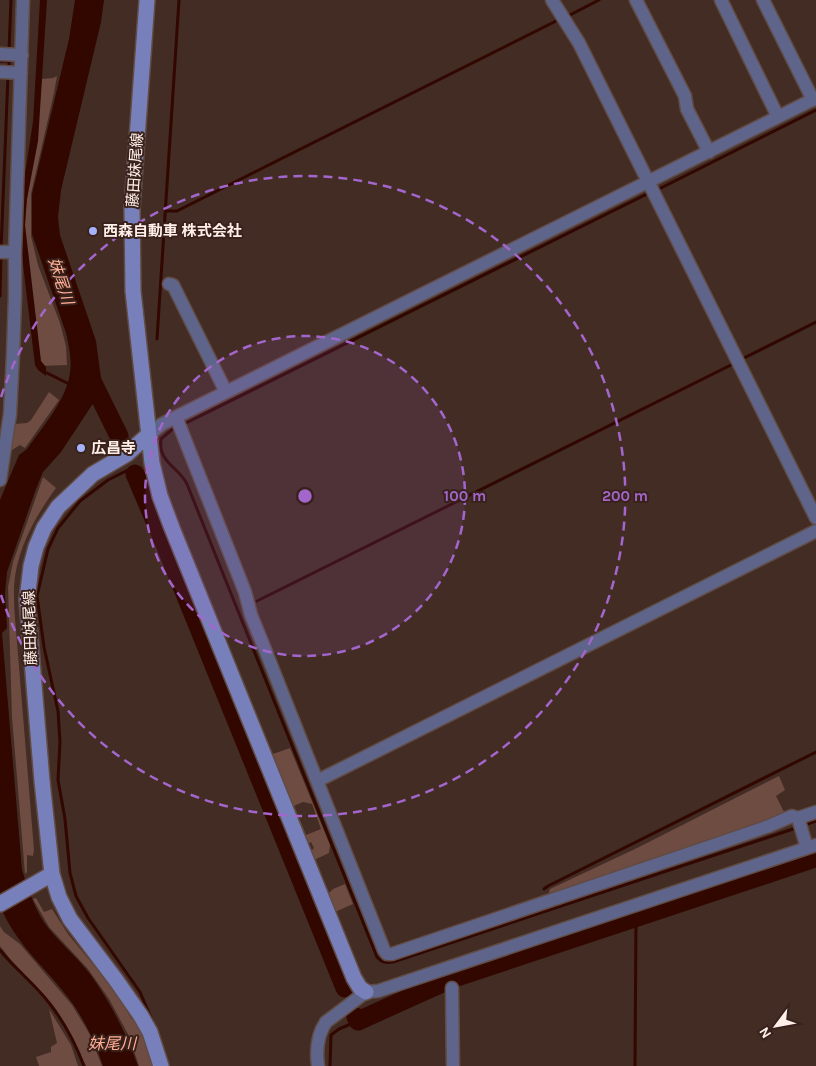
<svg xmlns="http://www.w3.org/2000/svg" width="816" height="1066" font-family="Karla,'Noto Sans JP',sans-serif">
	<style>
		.green { fill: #6e4c42; fill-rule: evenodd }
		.water { fill: #310700 }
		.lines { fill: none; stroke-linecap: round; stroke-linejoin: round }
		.stream { stroke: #310700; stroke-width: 3 }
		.river { stroke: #310700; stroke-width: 19 }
		.street-casing { stroke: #614b44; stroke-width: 15 }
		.secondary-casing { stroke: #614b44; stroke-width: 18 }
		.street { stroke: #5f658a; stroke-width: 12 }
		.secondary { stroke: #7880bb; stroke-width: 15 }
		.ring { fill: none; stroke: #a366cc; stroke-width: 2.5; stroke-dasharray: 9 6 }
		.poi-dot { fill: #a6b1fc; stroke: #39221b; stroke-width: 2 }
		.labels { text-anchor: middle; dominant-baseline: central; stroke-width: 4; stroke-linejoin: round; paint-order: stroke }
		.street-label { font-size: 15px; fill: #ffefea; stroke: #39221b }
		.poi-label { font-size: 15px; font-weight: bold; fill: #ffefea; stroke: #39221b; text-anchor: start }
		.water-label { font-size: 16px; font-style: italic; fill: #ffae95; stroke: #39221b }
		.centre { fill: #a366cc; stroke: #39221b; stroke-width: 2.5 }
		.ring-label { font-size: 15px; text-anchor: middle; font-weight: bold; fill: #a366cc; stroke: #39221b; stroke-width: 4; stroke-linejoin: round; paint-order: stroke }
	</style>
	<rect width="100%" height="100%" fill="#432c24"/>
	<path class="green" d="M57,76L54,93L31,194V236L38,265L60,323L66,346L67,365L40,366L24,221L42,79L53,78Z
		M49,392L59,400L25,448L20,445L12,450L10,447L14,424L27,423L31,420Z
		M43,477L56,488C35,517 16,550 14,587C14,597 14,607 15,618L34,850L33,856L27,855V872L25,874L12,717L8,587L13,562Z
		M290,748L330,845L329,853L314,860L310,852L314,848L311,842L305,845L270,755ZM303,802L312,804L321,829L306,835L294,806Z
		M779,776L785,790L776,796L786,816L551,897L549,892L550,889L637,848Z
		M345,884L353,904L335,912L328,894L333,889Z
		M36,898L44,912L52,909L68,934L115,991L131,1018L144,1029L157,1066H139L129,1036L109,999L88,969L49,927L33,899Z
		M0,926L4,932L20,944L72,1005L89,1033L102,1066H86L65,1024L53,1006L14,964L0,946Z
		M49,1009L71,1045L78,1066H39L36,1057L51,1052V1047L57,1043Z"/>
	<path class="water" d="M40,0H47L38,141L27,199L25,225L41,361L46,367V376L38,370L35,365L20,239L23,186L33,122Z
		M75,0H104L101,22L61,190L58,217L60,235L96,341L102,386L94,402L61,452L43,472L36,489L7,572L5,593L7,628L2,633L22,870C29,891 35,911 49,929C62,945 78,958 90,974C111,1003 126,1033 138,1066H103C96,1044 86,1023 73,1004C49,970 15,945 0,905V500L19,455L27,449C42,427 67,400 70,372C72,360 69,346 66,333L32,234V194L69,39Z"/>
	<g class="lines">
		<path class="stream" d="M568,16L599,0
			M9,50L11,0
			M0,61H9
			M9,70V56
			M657,190L816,110
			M166,211H177L556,21
			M1,250L8,76
			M0,296L1,256
			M157,339L179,0
			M742,359L816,322
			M43,371L71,385
			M184,424L651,192
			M175,427L161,439C158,463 178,466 187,484L377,957C382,963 386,963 393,962L796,828
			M132,468L108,480L80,501L58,528L48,549L37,596L44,647L58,711L60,742L58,780L65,819L70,873L76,896L88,918L140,992L154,1025
			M257,601L735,363
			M802,826L816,821
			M544,889L548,886L816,752
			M0,950C15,969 35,984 50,1004C64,1022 76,1045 84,1066
			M330,1066L331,1035L339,1029L358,1021
			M635,1066L636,917"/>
		<path class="river" d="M87,371L119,436
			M135,474L164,542L345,988
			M356,1017L358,1021L451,979L812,859"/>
		<defs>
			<path id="street" d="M552,0L579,43L816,518
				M636,0L685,96L687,109L709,152
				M721,0L778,117
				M763,0L813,100
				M0,54L22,55
				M0,72L21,73
				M0,252H15
				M169,284L173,285L226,392
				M176,417L245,592L251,615L264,647L384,950L387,954H392L717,844L769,826L792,816L798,818L816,812
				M148,435L162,424L816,98
				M0,480L10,414L13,355L15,296V252L23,0
				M317,781L816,531
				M798,818L807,848
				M452,988L453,1066
				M318,1066C316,1051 317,1035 326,1022L366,992L378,991L816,845"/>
			<path id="secondary" d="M147,0L132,208L133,291L152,463L160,496L172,528L354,978L360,988L366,992
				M148,435L127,454L93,474L58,507L44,528L36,547L31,566L27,600L42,781L52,874L59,897L70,919L116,980L141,1016L150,1032L161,1066
				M0,904L52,874"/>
		</defs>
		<use href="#street" class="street-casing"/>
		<use href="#secondary" class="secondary-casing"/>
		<use href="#street" class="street"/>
		<use href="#secondary" class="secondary"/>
	</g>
	<circle cx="305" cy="496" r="160" fill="#a366cc" fill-opacity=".12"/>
	<g class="ring">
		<circle cx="305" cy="496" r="160"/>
		<path d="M1 397A320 320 0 1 1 1 595"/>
	</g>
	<g class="poi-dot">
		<circle cx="93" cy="231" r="5"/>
		<circle cx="81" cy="448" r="5"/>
	</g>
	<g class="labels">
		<g class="street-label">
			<text transform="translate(135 170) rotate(-86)">藤田妹尾線</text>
			<text transform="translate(30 628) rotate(-92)">藤田妹尾線</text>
		</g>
		<g class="poi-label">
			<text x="103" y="231">西森自動車 株式会社</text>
			<text x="91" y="448">広昌寺</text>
		</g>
		<g class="water-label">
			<text transform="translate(61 281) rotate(72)">妹尾川</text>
			<text x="112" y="1043">妹尾川</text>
		</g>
	</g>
	<circle cx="305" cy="496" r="8" class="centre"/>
	<g class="ring-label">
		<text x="465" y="501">100 m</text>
		<text x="625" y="501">200 m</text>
	</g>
	<g transform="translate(776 1026) rotate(238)" stroke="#39221b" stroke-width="4" paint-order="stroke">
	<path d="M0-4L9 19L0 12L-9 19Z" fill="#ffefea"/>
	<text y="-8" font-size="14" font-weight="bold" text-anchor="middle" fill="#ffefea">N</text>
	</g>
</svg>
